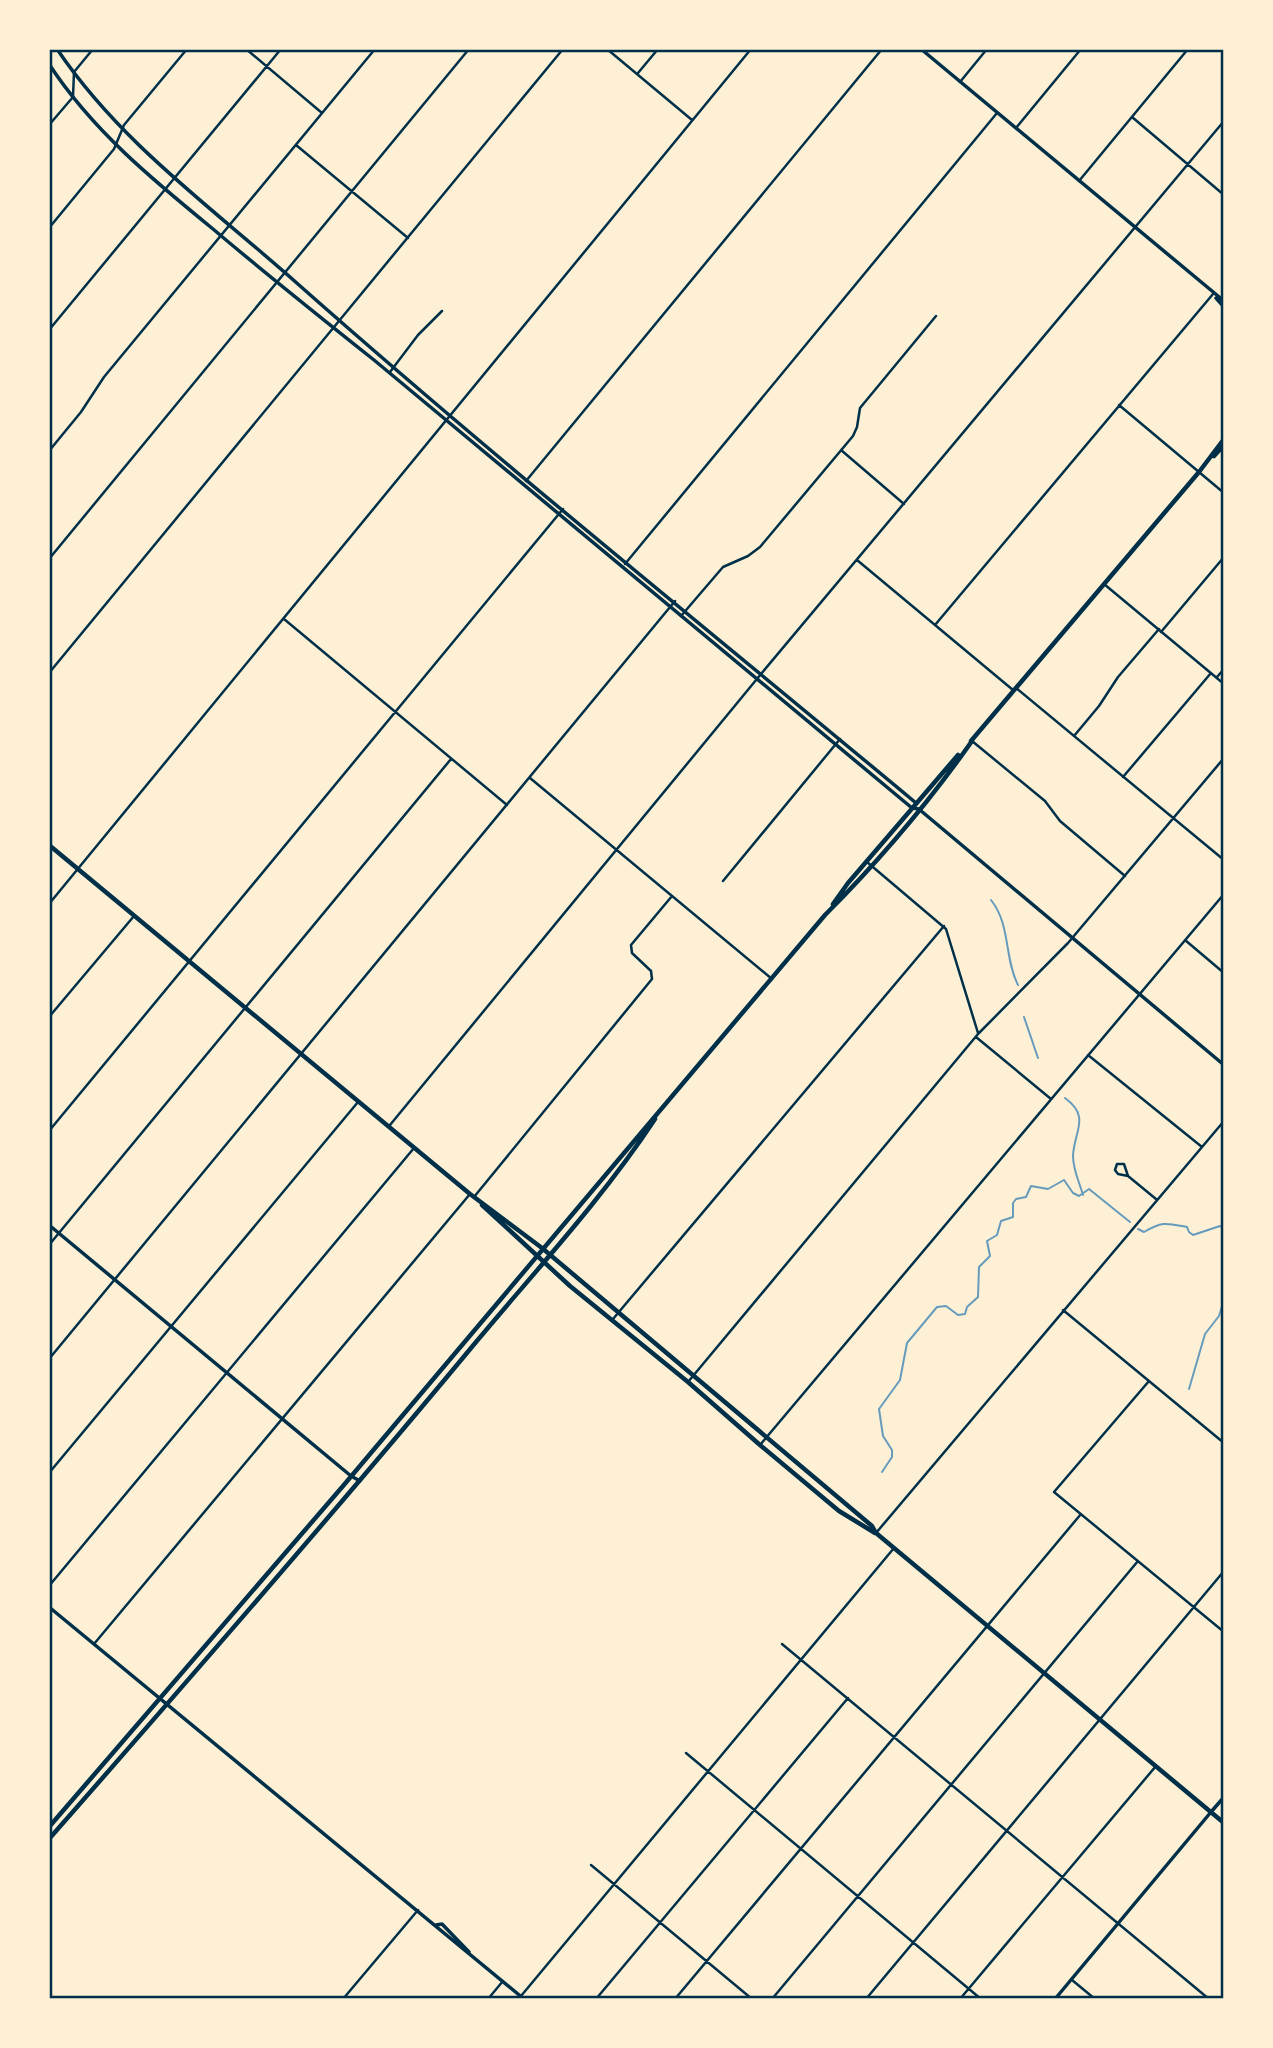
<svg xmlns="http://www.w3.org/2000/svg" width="1273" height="2048" font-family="'Space Grotesk',sans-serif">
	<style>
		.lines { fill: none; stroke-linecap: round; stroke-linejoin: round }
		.stream { stroke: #669bbc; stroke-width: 2 }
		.minor { stroke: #003049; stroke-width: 2.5 }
		.tertiary { stroke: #003049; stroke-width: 3.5 }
		.secondary { stroke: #003049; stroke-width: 3.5 }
		.primary { stroke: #003049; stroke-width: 4.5 }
		.neatline { fill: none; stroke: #003049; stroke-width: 2.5 }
	</style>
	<rect width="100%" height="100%" fill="#fdf0d5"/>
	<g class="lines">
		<path class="stream" d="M991,900C1011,925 1004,958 1018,985
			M1024,1017L1038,1058
			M1065,1098C1091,1117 1074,1131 1073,1156C1073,1170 1079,1181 1083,1195
			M1138,1229L1144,1232C1163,1221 1166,1223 1187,1227L1189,1232L1193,1235L1220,1226L1224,1228
			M1189,1389L1205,1334L1219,1316L1224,1300
			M882,1472L892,1457V1450L883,1436L879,1409L900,1380L907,1343L937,1307L946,1306L958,1315L965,1314L967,1307L978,1297L979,1267L990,1256L987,1241L997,1235L1001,1221L1013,1217V1203L1016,1199L1026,1197L1031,1186L1048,1189L1064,1180L1073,1193L1079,1196L1089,1189L1130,1222"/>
		<path class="minor" d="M246,49L322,113
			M607,49L692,120
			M638,73L658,49
			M960,82L987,49
			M1132,117L1224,195
			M49,125L73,97L74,72L93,49
			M1016,128L1081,49
			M296,145L408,238
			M1079,181L1188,49
			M49,228L114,149L124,125L187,49
			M49,330L281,49
			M390,372L418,335L442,311
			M1119,405L1224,493
			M841,450L904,504
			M49,451L81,412L104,377L375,49
			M526,481L882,49
			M49,559L469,49
			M857,560L1013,690
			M625,564L997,113
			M1104,584L1224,684
			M681,616L723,567L748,556L760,547L853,436L857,427L860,408L936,316
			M284,619L507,805
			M935,625L1213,294
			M1161,632L1224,557
			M49,673L563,49
			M1217,677L1224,669
			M1016,688L1224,860
			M1074,736L1099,706L1118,677L1159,629
			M972,741L1045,801L1060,821L1125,876
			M1123,777L1211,673
			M530,778L772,979
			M867,862L946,929L978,1033
			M723,881L840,739
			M49,904L751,49
			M1185,940L1224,973
			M49,1017L134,916
			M976,1037L1051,1099
			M1088,1055L1202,1147
			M390,1125L761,674L1224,121
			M49,1131L563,509
			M1128,1176L1124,1164H1117L1115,1170L1118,1174L1128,1176L1156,1199
			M474,1197L652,979L651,971L632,953L631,945L672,896
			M49,1245L451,759
			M1063,1310L1224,1443
			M613,1319L944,926
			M49,1359L675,601
			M1149,1381L1054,1492L1224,1632
			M688,1382L978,1034L1068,943L1224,758
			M760,1445L1224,894
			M49,1473L358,1102
			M876,1533L1224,1121
			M49,1586L414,1148
			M94,1644L470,1194
			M782,1644L1209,1999
			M686,1753L981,1999
			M591,1865L752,1999
			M1072,1980L1095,1999
			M521,1996L894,1548
			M343,1999L418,1910
			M488,1999L503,1981
			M596,1999L848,1698
			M675,1999L1081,1514
			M772,1999L1138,1561
			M866,1999L1224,1571
			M960,1999L1156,1766"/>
		<path class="tertiary" d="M57,49C121,144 214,209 299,285C500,463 710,631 916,803
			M49,64C92,130 153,180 213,229C266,274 320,317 374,360L912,808L919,809
			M920,810L1224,1065
			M49,1225L351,1476L360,1481
			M49,1607L524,1999
			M1211,1812L1224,1797
			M436,1925L442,1924L469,1952"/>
		<path class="secondary" d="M921,49L1224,301
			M1216,298L1224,307
			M1055,1999L1211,1812"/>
		<path class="primary" d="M1214,456L1224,445
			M971,741L1199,472L1224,439
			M49,845L470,1194L542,1248L872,1526L876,1533L1224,1823
			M833,904L848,883L958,755
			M482,1205L570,1286L688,1382L760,1445L839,1511L875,1533
			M49,1827L343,1486L825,915C878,862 929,802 972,741
			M49,1839C193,1675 337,1510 476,1342C537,1269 603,1198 655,1119"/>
	</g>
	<rect width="1273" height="2048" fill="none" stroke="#fdf0d5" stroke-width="102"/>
	<rect x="51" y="51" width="1171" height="1946" class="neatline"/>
</svg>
